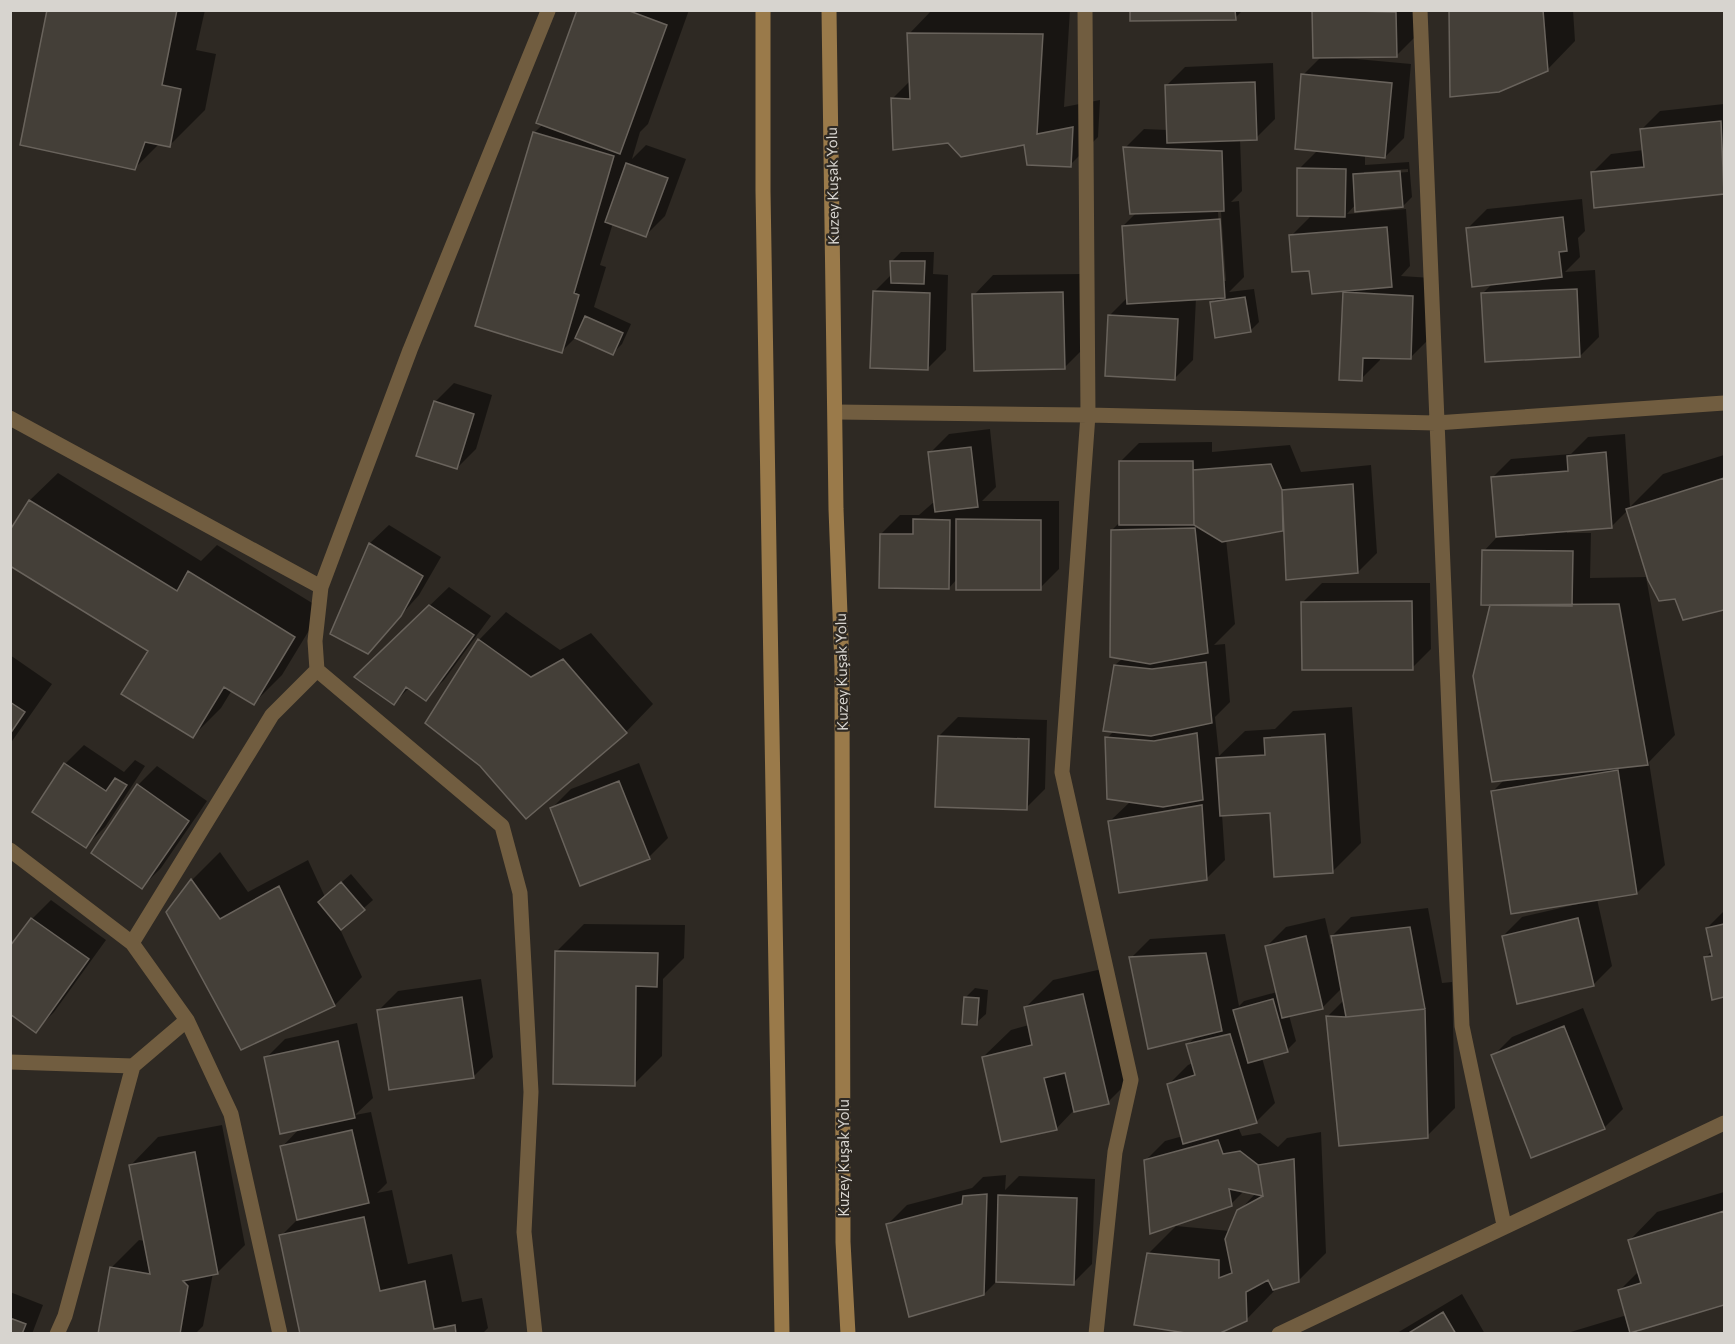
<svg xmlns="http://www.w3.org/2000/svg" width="1735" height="1344" font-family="Commissioner,sans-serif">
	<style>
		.shadow { fill: #0007; fill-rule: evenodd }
		.building { fill: #443f38; stroke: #69635c; stroke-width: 1.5 }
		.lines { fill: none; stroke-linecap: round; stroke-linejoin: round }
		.street { stroke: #715d40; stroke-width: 15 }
		.secondary { stroke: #9a7a4a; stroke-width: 15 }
		.labels { text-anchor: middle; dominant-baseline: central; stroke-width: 4.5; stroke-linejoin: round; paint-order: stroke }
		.street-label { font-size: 15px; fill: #d7d4cf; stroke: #2e2923 }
	</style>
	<rect width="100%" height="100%" fill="#2e2923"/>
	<path class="shadow" d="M49,10H205L196,50L216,54L205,110L170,145L160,143L134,169Z
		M578,10H689L648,124L640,132L632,159L646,145L686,159L665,216L646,235L613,223L600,265L606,267L594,307L631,324L622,344L613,353L576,337L561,352L534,133L543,124Z
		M932,10H1070L1064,107L1100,100L1098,137L1070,165L1025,144L948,142L893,98L911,80L909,34Z
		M1132,10H1243L1235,18Z
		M1314,10H1424V28L1396,56H1346V58L1411,64L1404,138L1385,157L1365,155V165L1409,162L1412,197L1403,206L1356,204L1347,214L1406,209L1410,266L1401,276L1432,278L1429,339L1410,358L1380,357V360L1361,379L1345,293L1349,289L1310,269L1291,236L1312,215L1299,169L1318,150L1303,75L1322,56ZM1408,169V172L1364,175V172Z
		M1451,10H1573L1575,41L1547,70Z
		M1273,63L1275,119L1256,138L1240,139L1242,191L1231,202L1239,201L1244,277L1229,292L1254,289L1259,322L1250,331L1211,303L1217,297L1196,298L1193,360L1174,379L1109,316L1128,297L1123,226L1137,212L1125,148L1144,129L1168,130L1166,86L1185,67ZM1218,212H1221L1226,281H1223Z
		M1724,104V193L1596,206L1592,173L1611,154L1644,150L1641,130L1660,111Z
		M1582,199L1585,231L1578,238L1580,257L1565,272L1595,270L1599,337L1580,356L1482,294L1493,283L1468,228L1487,209Z
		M901,252H934L933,274L948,275L946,350L927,369L874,292L892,274V261Z
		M1081,274L1083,349L1064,368L974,295L993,275Z
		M454,383L492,395L476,449L457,468L435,402Z
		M990,429L996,487L982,501H1059V569L1040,588L957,579L949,588L881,534L900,515H919L935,501L930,453L949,434Z
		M1625,434L1630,507L1663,474L1724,455V608L1684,618L1676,598L1628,510L1611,527L1567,530V533H1591L1590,578L1646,577L1675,735L1649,762L1665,865L1637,893L1597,899L1612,966L1593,985L1503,936L1522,917L1578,904L1493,791L1504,780L1491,604L1484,551L1497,537L1492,478L1511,459L1571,454L1588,437Z
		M1212,442V452L1290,445L1301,472L1371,465L1377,553L1358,572L1285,529L1226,539L1235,624L1214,645L1225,644L1230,702L1215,717L1219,756L1245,731L1275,729L1293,711L1352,707L1361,843L1333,871L1272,812L1222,814L1225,860L1206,879L1110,821L1131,801L1107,738L1114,731L1115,665L1123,658L1112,530L1121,521L1120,462L1139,443Z
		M58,473L201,561L217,545L322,609L282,675L254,703L232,690L221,708L193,736L150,650L10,533L30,500Z
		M389,525L441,557L419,595L368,652L332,633L370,543Z
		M1322,583H1430L1431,649L1412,668L1303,602Z
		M449,587L491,616L444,680L425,699L410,687L394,703L375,658Z
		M506,612L560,650L591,633L653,704L626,732L526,817L479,640Z
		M10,655L52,684L10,744Z
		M958,717L1047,720L1045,789L1026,808L939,736Z
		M84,745L124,772L135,760L145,766L105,827L86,846L65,764Z
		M639,763L668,838L649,857L552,808L571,789Z
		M157,766L207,801L161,868L142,887L138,785Z
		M220,852L248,892L308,860L325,897L351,874L373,900L340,929L362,977L335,1005L241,1049L167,912L192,880Z
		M51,900L106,940L54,1012L35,1031L32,919Z
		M1428,908L1442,983L1452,982L1455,1108L1427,1136L1328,1016L1344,1000L1342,988L1322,1008L1289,1015L1296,1041L1287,1050L1262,1058L1275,1103L1256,1122L1238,1127L1242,1136L1260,1133L1278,1147L1287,1138L1321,1132L1326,1253L1298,1281L1274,1288V1291L1246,1320L1148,1254L1176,1226L1230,1231L1239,1211L1256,1193L1244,1191L1231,1204L1146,1160L1165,1141L1183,1136L1169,1084L1188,1065L1193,1063L1188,1044L1197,1036L1131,958L1150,939L1225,934L1239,1006L1244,1001L1277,992L1267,946L1286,927L1325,918L1331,944L1334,943L1332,936L1351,917Z
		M1724,911V995L1713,998L1705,958L1712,951L1707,928Z
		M584,924L685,925L684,958L663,979L662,1056L634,1084L556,952Z
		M1111,967L1136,1074L1108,1102L1074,1110L1056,1129L983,1057L1011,1030L1029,1025L1025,1008L1053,980Z
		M481,979L493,1057L474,1076L379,1010L398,991Z
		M975,988L988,990L986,1014L976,1023L966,997Z
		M1583,1008L1623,1109L1604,1128L1493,1056L1512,1037Z
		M357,1023L373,1098L355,1115L371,1112L387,1183L377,1193L392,1190L408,1264L452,1254L462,1302L482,1298L488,1328L482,1334H327L281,1236L299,1218L282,1147L300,1128L266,1058L285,1039Z
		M222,1125L245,1245L218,1272L213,1273L203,1326L195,1334H100L111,1268L139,1240L145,1241L131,1165L158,1137Z
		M1006,1175L1005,1190L1019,1176L1095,1179L1092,1264L1073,1283L997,1281L984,1294L888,1224L907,1205L972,1188L983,1177Z
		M1724,1192V1304L1638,1329L1639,1334H1564L1627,1315L1619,1291L1639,1271L1630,1240L1657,1212Z
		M10,1292L43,1305L32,1334H10Z
		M1462,1294L1485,1334H1397V1333Z"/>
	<path class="building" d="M47,10H177L162,85L181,89L170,147L145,142L135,170L20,145Z
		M577,10H627L667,25L620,154L536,123Z
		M1130,10H1235L1236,20L1130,21Z
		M1312,10L1396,12L1397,57L1313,58Z
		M1449,10H1543L1548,71L1499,92L1450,97Z
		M907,33L1043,34L1037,134L1073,127L1071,167L1027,165L1024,145L961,157L948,143L893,150L891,98L910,99Z
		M1301,74L1392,83L1385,158L1295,149Z
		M1255,82L1257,140L1167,143L1165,85Z
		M1721,121L1724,194L1594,208L1591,172L1644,167L1640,129Z
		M533,132L614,156L574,293L579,295L562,353L475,326Z
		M1123,147L1222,151L1224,211L1130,214Z
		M626,163L668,178L646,237L605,222Z
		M1297,168L1346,169L1345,217L1297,216Z
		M1400,171L1403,207L1355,212L1353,174Z
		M1563,217L1567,251L1559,252L1562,277L1472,287L1466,228Z
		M1220,219L1225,298L1127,304L1122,226Z
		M1387,227L1392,287L1312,294L1309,271L1292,272L1289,235Z
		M890,261H925L924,284L891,283Z
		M1577,289L1580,357L1485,362L1481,293Z
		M873,291L930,293L928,370L870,368Z
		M1063,292L1065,369L974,371L972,294Z
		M1343,292L1413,296L1411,359L1363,358L1362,381L1339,380Z
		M1245,297L1251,332L1215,338L1210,302Z
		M1108,315L1178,319L1175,380L1105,376Z
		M585,316L623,333L613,355L575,338Z
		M434,401L474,414L457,469L416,456Z
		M971,447L978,507L935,512L928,452Z
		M1606,452L1612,528L1496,537L1491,477L1568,471L1567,456Z
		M1119,461H1193L1194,525H1119Z
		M1271,464L1282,490L1283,531L1222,542L1194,525L1193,470Z
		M1724,478V610L1683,620L1675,599L1659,601L1648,580L1626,509Z
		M1353,484L1358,573L1286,580L1282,490Z
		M29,500L177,591L188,571L295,637L254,705L224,687L193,738L121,694L148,651L10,566V530Z
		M913,519L950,520L949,589L879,588L880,534H913Z
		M956,519L1041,520V590H956Z
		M1195,528L1208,653L1150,664L1110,657L1111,530Z
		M369,543L423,576L401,616L368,654L330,634Z
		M1482,550L1573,551L1572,606L1481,605Z
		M1412,601L1413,670H1302L1301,602Z
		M1619,604L1648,765L1492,782L1473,676L1490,605Z
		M429,605L474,635L426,701L406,687L394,705L354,677Z
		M478,639L531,677L563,659L627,733L526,819L480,766L425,723Z
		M1206,662L1212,723L1151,736L1103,731L1114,665L1152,669Z
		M10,702L25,712L10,734Z
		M1197,733L1203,800L1163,807L1107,799L1105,737L1154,741Z
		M1325,734L1333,873L1274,877L1270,813L1220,816L1216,758L1265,755L1264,738Z
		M938,736L1029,739L1027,810L935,807Z
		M64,763L106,791L115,778L127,785L86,848L32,812Z
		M1618,770L1637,894L1511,914L1491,791Z
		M619,781L650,859L580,886L550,808Z
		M137,784L189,821L142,889L91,853Z
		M1202,805L1207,880L1119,893L1108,821Z
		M191,879L220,919L279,886L335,1006L241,1050L166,912Z
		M341,882L365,910L341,930L318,902Z
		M31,918L89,959L36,1033L10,1014V946Z
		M1578,918L1594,986L1517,1004L1502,936Z
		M1724,924V997L1712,1000L1704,957L1712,956L1706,928Z
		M1410,927L1425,1009L1346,1017L1331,936Z
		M1306,936L1323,1009L1282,1018L1265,946Z
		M555,951L658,953L657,987L636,986L635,1086L553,1084Z
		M1206,953L1222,1031L1148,1049L1129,957Z
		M1083,994L1109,1104L1074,1112L1065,1073L1044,1078L1057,1130L1001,1142L982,1057L1032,1045L1024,1007Z
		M462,997L474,1078L389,1090L377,1010Z
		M964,997L979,998L977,1025L962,1024Z
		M1273,999L1288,1052L1248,1063L1233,1010Z
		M1425,1009L1428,1138L1339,1146L1326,1016L1346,1017Z
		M1564,1026L1605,1129L1531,1158L1491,1055Z
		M1230,1034L1257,1123L1183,1144L1167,1084L1195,1075L1186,1044Z
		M338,1041L355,1118L280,1134L264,1057Z
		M352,1130L369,1203L297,1220L280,1146Z
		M1218,1140L1223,1154L1240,1151L1258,1165L1263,1196L1229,1189L1232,1206L1150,1234L1144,1160Z
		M195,1152L218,1274L183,1281L188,1286L180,1334H98L110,1267L150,1274L129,1165Z
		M1294,1159L1299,1282L1273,1290L1268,1280L1246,1292L1247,1321L1218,1334H1192L1134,1325L1147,1253L1219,1260V1278L1232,1273L1225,1239L1237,1210L1263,1196L1258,1165Z
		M987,1194L984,1295L909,1317L886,1224L962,1204L963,1196Z
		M998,1195L1077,1198L1074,1285L996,1282Z
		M1724,1211V1305L1630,1333L1618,1290L1641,1283L1628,1240Z
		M364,1217L380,1291L425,1281L434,1329L455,1325L456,1334H300L279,1235Z
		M1443,1312L1456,1334H1407Z
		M10,1318L26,1324L22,1334H10Z"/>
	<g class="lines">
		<path class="street" d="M1085,10L1088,415L1062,772L1131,1080L1115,1152L1096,1334
			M1420,10L1462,1026L1504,1225
			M836,412L1088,415L1436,423L1724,403
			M10,418L321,587L410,350L548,11
			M317,670L502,826L520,893L531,1092L524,1232L535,1334
			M10,850L132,943L187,1020L231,1114L280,1334
			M132,943L272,715L317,670L315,641L321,587
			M10,1062L133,1066L187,1020
			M57,1334L65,1316L133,1066
			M1279,1334L1724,1123"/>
		<path class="secondary" d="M763,10V191L782,1334
			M829,10L836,509L842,667L843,1242L848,1334"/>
	</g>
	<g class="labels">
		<g class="street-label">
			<text transform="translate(832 186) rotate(-91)">Kuzey Kuşak Yolu</text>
			<text transform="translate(841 672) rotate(-91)">Kuzey Kuşak Yolu</text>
			<text transform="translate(843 1158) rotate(-90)">Kuzey Kuşak Yolu</text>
		</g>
	</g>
	<rect width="1735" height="1344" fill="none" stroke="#d7d4cf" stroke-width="24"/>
</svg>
